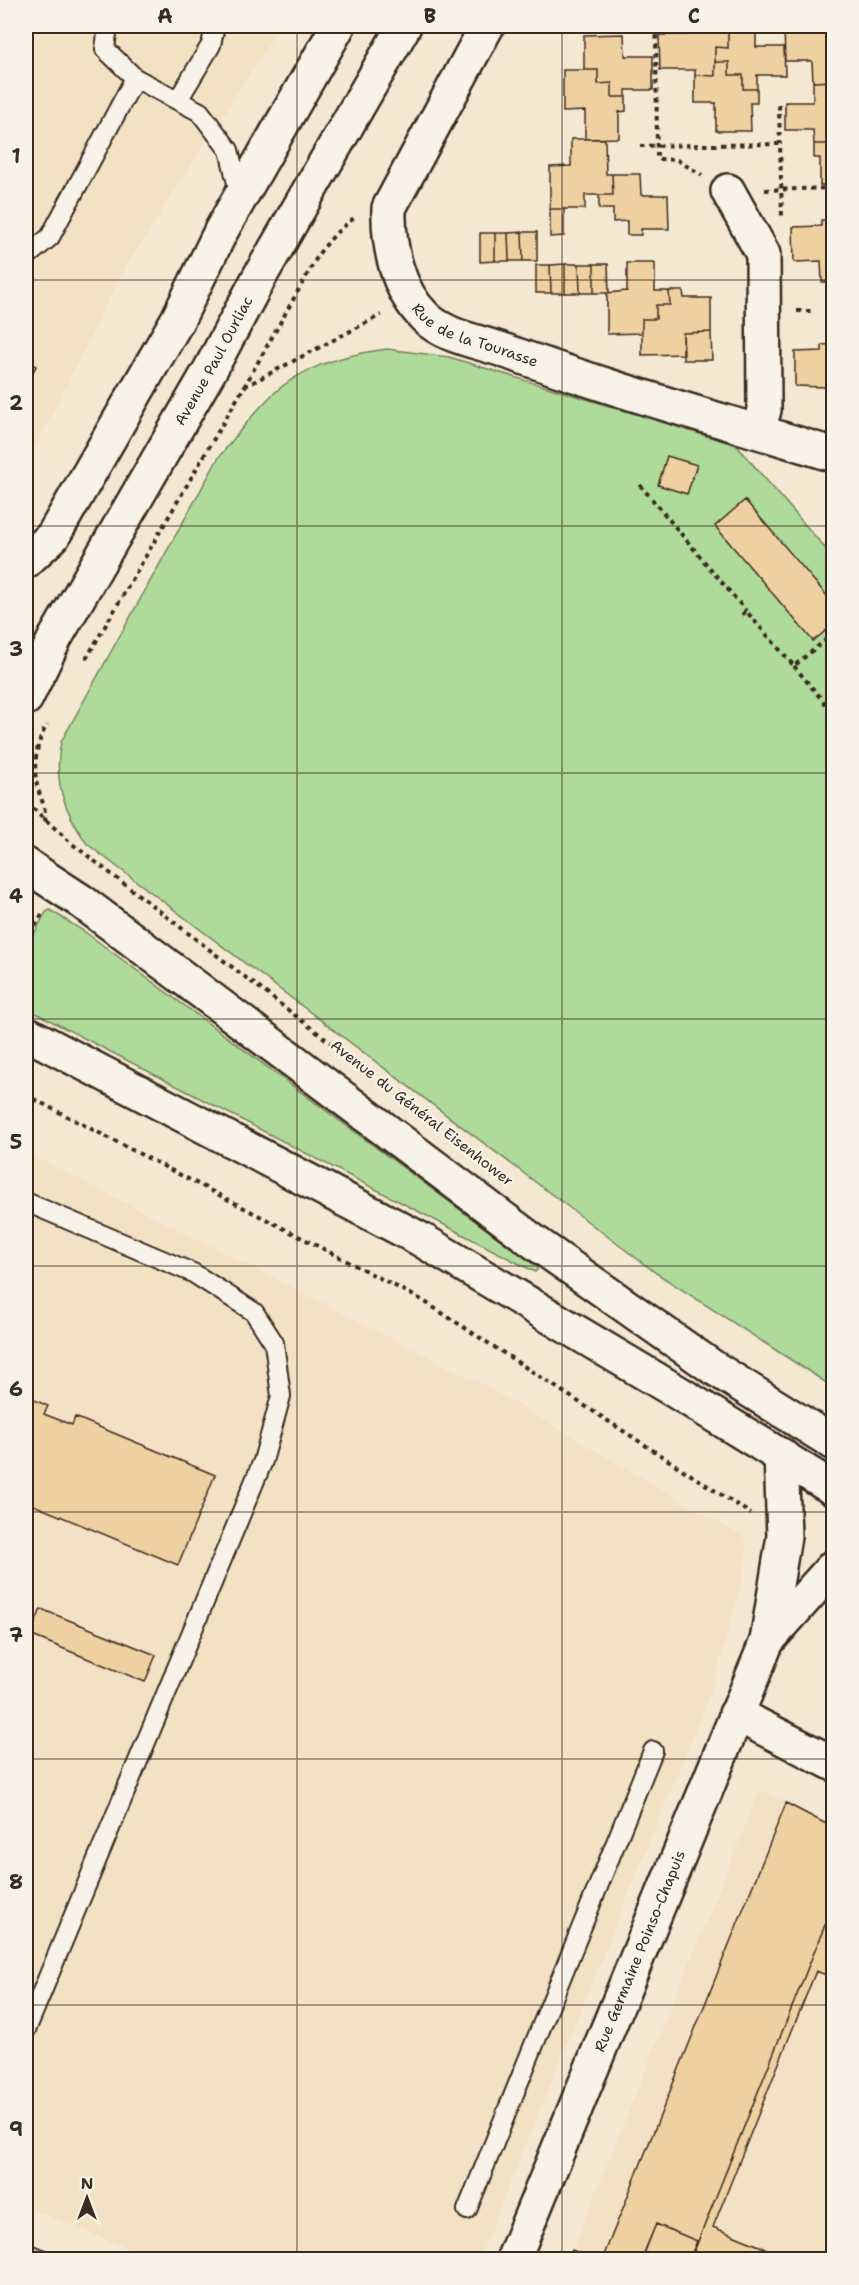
<svg xmlns="http://www.w3.org/2000/svg" width="859" height="2285" font-family="'Shantell Sans',sans-serif">
	<style>
		.built { fill: #f3e1c4 }
		.green { fill: #aedb9a; stroke: #74825c; stroke-width: 1.5 }
		.building { fill: #efd0a1; stroke: #3b2a1e; stroke-width: 1.5 }
		.lines { fill: none; stroke-linecap: round; stroke-linejoin: round }
		.lane-casing { stroke: #3b2a1e; stroke-width: 22 }
		.street-casing { stroke: #3b2a1e; stroke-width: 38 }
		.secondary-casing { stroke: #3b2a1e; stroke-width: 38 }
		.primary-casing { stroke: #3b2a1e; stroke-width: 38 }
		.path { stroke: #3b2a1e; stroke-width: 4; stroke-dasharray: 4.5 4.5; stroke-linecap: butt }
		.lane { stroke: #f7f3e8; stroke-width: 18 }
		.street { stroke: #f7f3e8; stroke-width: 33 }
		.secondary { stroke: #f7f3e8; stroke-width: 33 }
		.primary { stroke: #f7f3e8; stroke-width: 33 }
		.grid { fill: none; stroke: #3b2a1e; stroke-width: 1.5; stroke-opacity: 0.55 }
		.labels { text-anchor: middle; dominant-baseline: central; stroke-width: 4.5; stroke-linejoin: round; paint-order: stroke }
		.street-label { font-size: 15px; fill: #3b2a1e; stroke: #f7f3e8 }
		.neatline { fill: none; stroke: #3b2a1e; stroke-width: 2 }
		.grid-label { font-size: 20px; text-anchor: middle; font-weight: bold; fill: #3b2a1e }
	</style>
	<rect width="100%" height="100%" fill="#f5e8d3"/>
	<filter id="ink" filterUnits="userSpaceOnUse"><feTurbulence type="fractalNoise" baseFrequency=".0167" numOctaves="2"/><feDisplacementMap in="SourceGraphic" scale="12" xChannelSelector="R" yChannelSelector="G"/><feConvolveMatrix kernelMatrix="1 2 1 2 8 2 1 2 1" color-interpolation-filters="sRGB"/></filter>
	<g filter="url(#ink)">
		<path class="built" d="M26,26H280L123,272L26,466Z
			M26,1152L484,1385L745,1538L747,1548L744,1574L712,1690L479,2259H154L26,2207Z
			M760,1789L833,1827V2259L568,2260Z"/>
		<path class="green" d="M387,349L449,357L736,445L833,557V1387L656,1273L87,844C64,810 53,782 61,742L219,457C236,436 253,413 273,394C303,366 347,354 387,349Z
			M50,910L85,932L505,1243L537,1267V1270L535,1272L26,1008V949L46,912Z"/>
		<path class="building" d="M659,26H687V35H659Z
			M687,26H728V48L715,47V76L695,75V70H660L659,35H687Z
			M784,26H834V81L813,82L812,61H785Z
			M728,27H756V47H784L785,75H757V89H743V75H729V62H715V47L728,48Z
			M624,34L625,56H653V90H626V97H612V83L598,84V70H584V35Z
			M715,62H729V75H743V89H757V103H750L751,131H716V103H695V75L715,76Z
			M563,70H598V84L612,83V97H626V111L619,112V138L585,139V111L563,112Z
			M834,81V130H827L828,144H814L813,130H785V102H813V82Z
			M827,130H834V185H820V158H814V144H828Z
			M571,139H605L606,174H612L613,195H585V209H550V167L571,166Z
			M612,174H640L641,195H668L669,229H641V235H627V221L613,222V209H599V195H613Z
			M550,209H564V236L550,237Z
			M821,220H834V282H822L821,261L794,262L793,227L821,226Z
			M522,232H537V261H523Z
			M522,232L523,261H509L508,233Z
			M480,233H495V261L480,262Z
			M495,233H508L509,261H495Z
			M627,263H655V291H669L670,305H656V319H642V333L607,334V293L627,291Z
			M565,264V293H551L550,265Z
			M565,264H579L580,293H565Z
			M579,264H594V293H580Z
			M594,264H608L609,293H594Z
			M536,265H550L551,293H536Z
			M669,291H683L684,298H711V332L683,333L684,354L642,355V319H656V305H670Z
			M711,332L712,360H683V333Z
			M834,344V407H826L825,387L795,386V352L822,351V345Z
			M26,361L36,366L30,378L26,375Z
			M667,456L697,465L687,494L658,485Z
			M745,500L834,604V624L813,641L715,526Z
			M26,1396L48,1406L44,1414L72,1425L75,1417L215,1475L178,1565L26,1502Z
			M41,1609L156,1655L145,1682L30,1635Z
			M786,1803L834,1828V1928L825,1925L691,2259L693,2260H689L697,2241L656,2224L641,2260H602Z
			M825,1925L834,1928V1978L816,1971L713,2227L794,2260H693L691,2259Z
			M656,2224L697,2241L689,2260H658L644,2254Z
			M26,2242L71,2260H26Z
			M572,2250L588,2257L587,2260H568Z"/>
		<g class="lines">
			<defs>
				<path id="lane" d="M108,26L105,49L135,78L200,112L229,150L240,196
					M178,100L211,45L215,26
					M26,257L50,237L135,78
					M26,1202L193,1273L254,1312L274,1343L281,1396L263,1461L26,2030
					M467,2210L653,1751"/>
				<g id="street">
					<path id="s1" d="M487,26L389,208C388,246 397,290 425,317C444,336 476,341 500,349C609,389 722,420 834,455"/>
					<path d="M728,191L763,254L764,410L758,431"/>
					<path d="M767,1641L834,1566"/>
					<path d="M736,1714L834,1764"/>
					<path id="s2" d="M513,2260L767,1641L784,1536L781,1455"/>
				</g>
				<g id="secondary">
					<path d="M26,561L53,536L178,319L221,231L338,26"/>
					<path id="s3" d="M26,698L55,638L210,370L260,276L404,26"/>
				</g>
				<path id="primary" d="M26,865L81,901L533,1241L711,1366L834,1443
					M26,1033L420,1239L677,1392L834,1489"/>
			</defs>
			<use href="#lane" class="lane-casing"/>
			<use href="#street" class="street-casing"/>
			<use href="#secondary" class="secondary-casing"/>
			<use href="#primary" class="primary-casing"/>
			<path class="path" d="M656,26L657,159L677,160L702,175
				M779,105L780,144
				M640,146L780,144L782,217
				M765,190L834,188
				M797,311H815
				M244,387L320,252L336,233L356,216
				M640,485L746,611
				M742,615L746,611L794,666L834,633
				M86,659L244,387L381,315
				M794,666L834,714
				M26,802L71,843L336,1047
				M45,821C46,805 42,803 38,789C32,769 36,743 47,725
				M26,917L31,907
				M26,942L42,914
				M26,1095L422,1300L751,1514"/>
			<use href="#lane" class="lane"/>
			<use href="#street" class="street"/>
			<use href="#secondary" class="secondary"/>
			<use href="#primary" class="primary"/>
		</g>
	</g>
	<path class="grid" d="M297,26V2260M562,26V2260M26,280H834M26,526H834M26,773H834M26,1019H834M26,1266H834M26,1512H834M26,1759H834M26,2005H834"/>
	<g class="labels">
		<g class="street-label">
			<text stroke="none"><textPath href="#s1" startOffset="378">Rue de la Tourasse</textPath></text>
			<text stroke="none"><textPath href="#s3" startOffset="386">Avenue Paul Ourliac</textPath></text>
			<text transform="translate(422 1113) rotate(38)">Avenue du Général Eisenhower</text>
			<text stroke="none"><textPath href="#s2" startOffset="334">Rue Germaine Poinso-Chapuis</textPath></text>
		</g>
	</g>
	<rect width="859" height="2285" fill="none" stroke="#f7f3e8" stroke-width="66"/>
	<g transform="translate(87 2198)" stroke="#f7f3e8" stroke-width="4.5" paint-order="stroke">
	<path d="M0-4.5L10 22L0 15L-10 22Z" fill="#3b2a1e"/>
	<text y="-9" font-size="16" font-weight="bold" text-anchor="middle" fill="#3b2a1e">N</text>
	</g>
	<rect x="33" y="33" width="793" height="2219" class="neatline"/>
	<g class="grid-label">
		<text x="165" y="23">A</text>
		<text x="430" y="23">B</text>
		<text x="694" y="23">C</text>
		<text x="16" y="163">1</text>
		<text x="16" y="410">2</text>
		<text x="16" y="656">3</text>
		<text x="16" y="903">4</text>
		<text x="16" y="1149">5</text>
		<text x="16" y="1396">6</text>
		<text x="16" y="1642">7</text>
		<text x="16" y="1889">8</text>
		<text x="16" y="2136">9</text>
	</g>
</svg>
